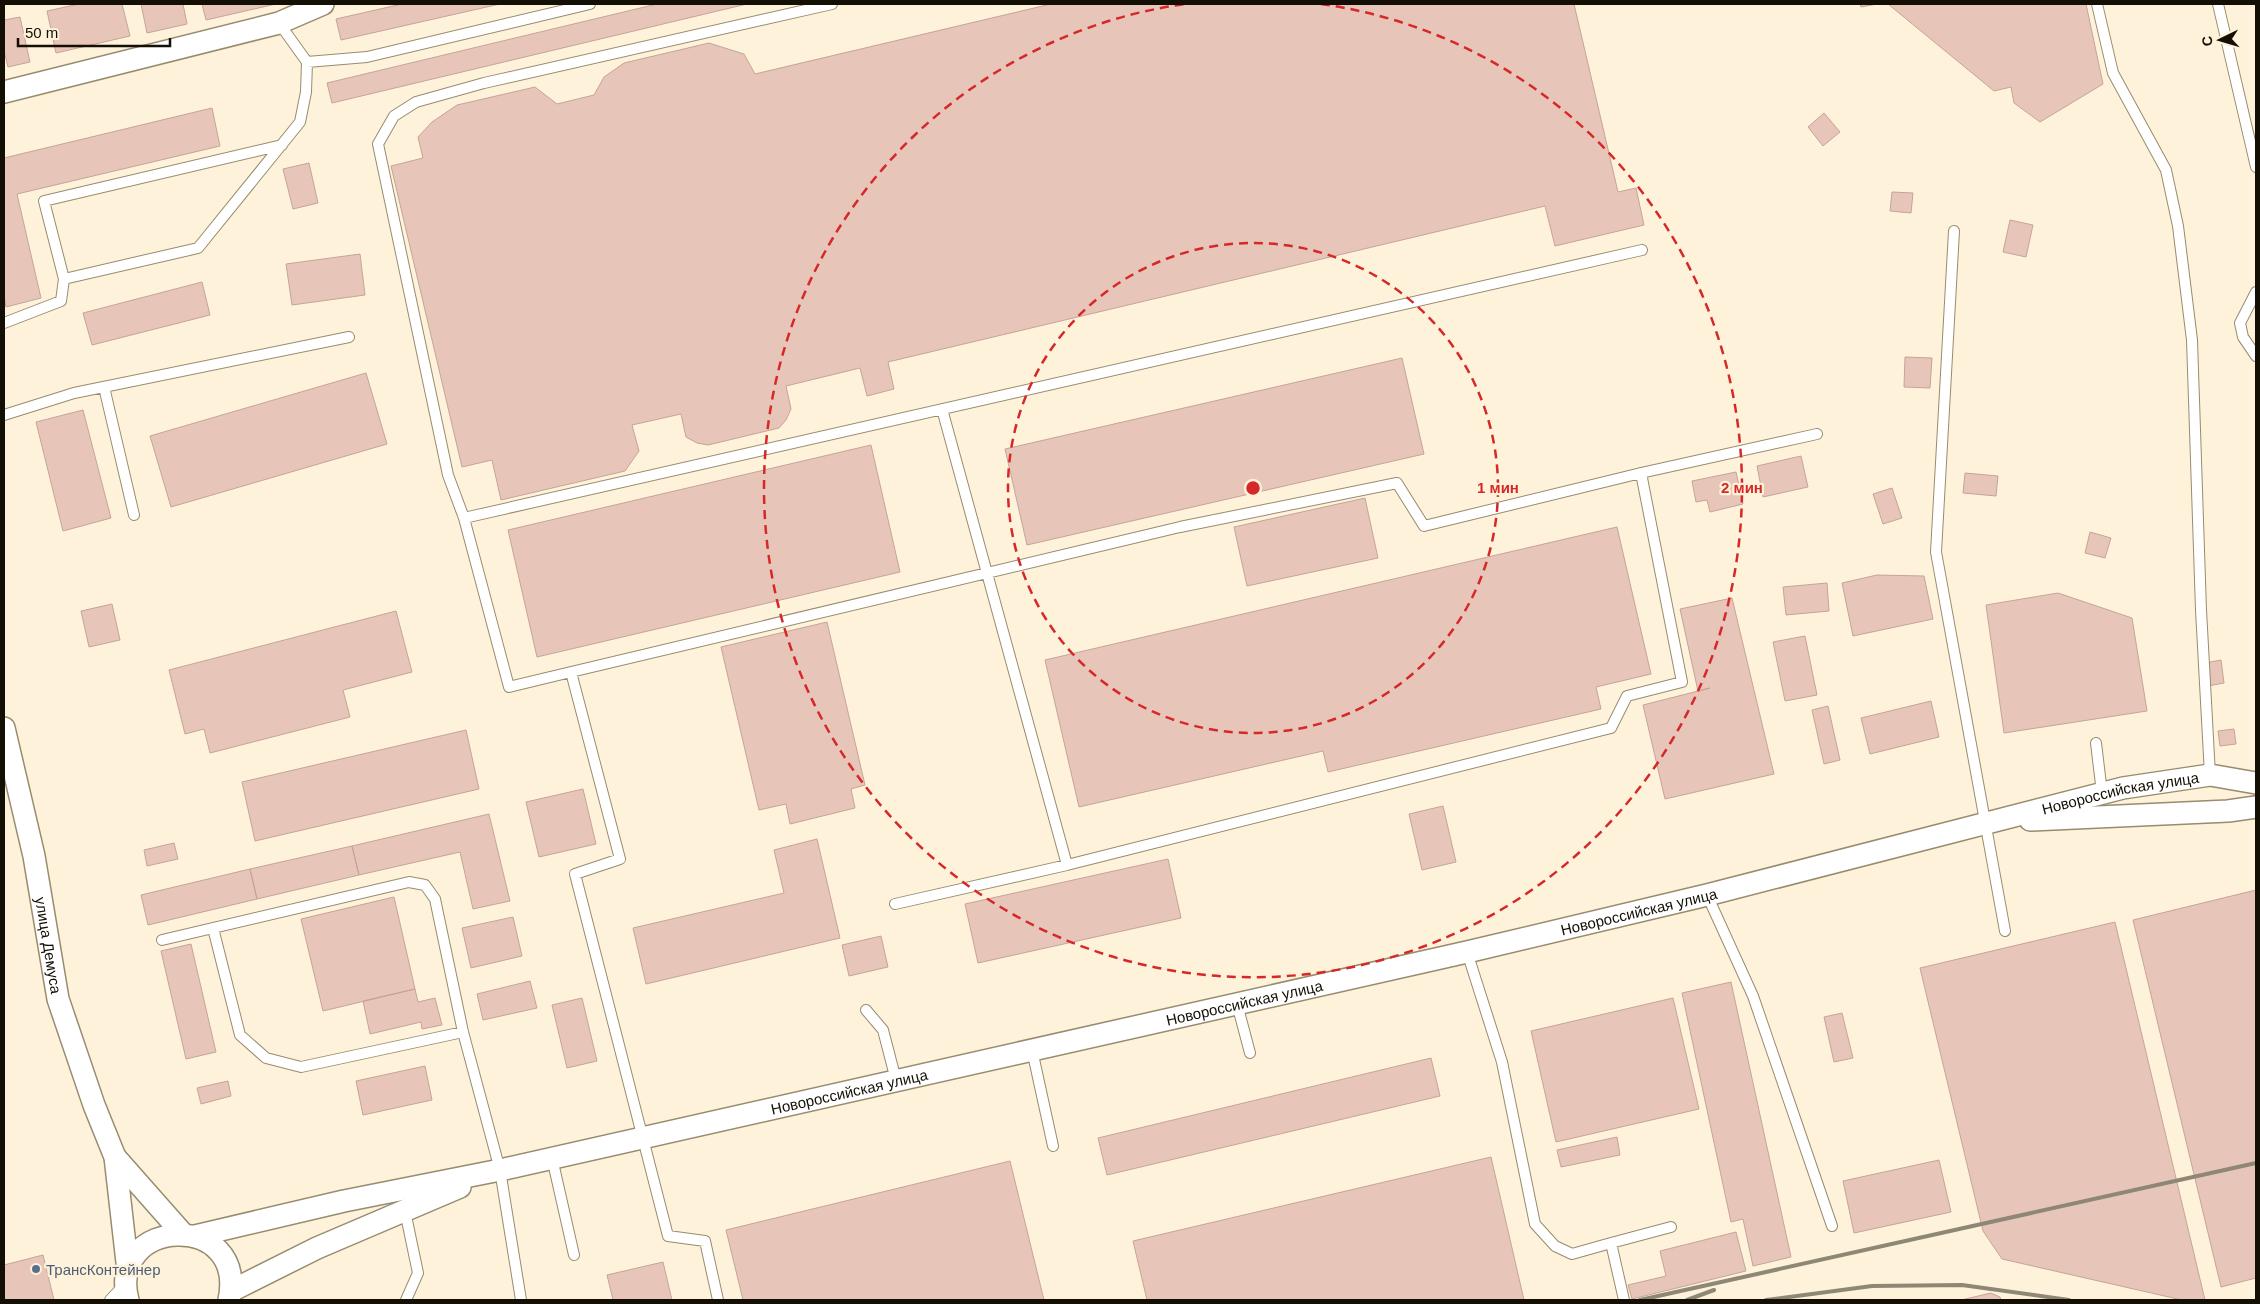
<svg xmlns="http://www.w3.org/2000/svg" width="2260" height="1304" font-family="Arial,sans-serif">
	<style>
		.building { fill: #e8c5b9; stroke: #c5a498 }
		.lines { fill: none; stroke-linecap: round; stroke-linejoin: round }
		.lane-casing { stroke: #988b6f; stroke-width: 12 }
		.street-casing { stroke: #988b6f; stroke-width: 24 }
		.lane { stroke: #fff; stroke-width: 10 }
		.street { stroke: #fff; stroke-width: 21 }
		.rail { stroke: #8f8775; stroke-width: 4 }
		.ring { fill: none; stroke: #d62828; stroke-width: 2.5; stroke-dasharray: 9 6 }
		.service-dot { fill: #5c6f8a; stroke: #fef3da; stroke-width: 2 }
		.labels { text-anchor: middle; dominant-baseline: central; stroke-width: 4.5; stroke-linejoin: round; paint-order: stroke }
		.street-label { font-size: 15px; fill: #140f05; stroke: #fef3da }
		.service-label { font-size: 15px; fill: #4e5e75; stroke: #fef3da; text-anchor: start }
		.centre { fill: #d62828; stroke: #fef3da; stroke-width: 2.5 }
		.ring-label { font-size: 15px; text-anchor: middle; font-weight: bold; fill: #d62828; stroke: #fef3da; stroke-width: 4.5; stroke-linejoin: round; paint-order: stroke }
	</style>
	<rect width="100%" height="100%" fill="#fef3da"/>
	<path class="building" d="M79,4H122L130,36L56,53L47,11Z
		M141,4H183L187,24L147,33Z
		M202,4H276L206,20Z
		M402,4H500L341,40L336,19Z
		M657,4H747L332,103L327,83Z
		M1051,4H1574L1618,192L1636,188L1644,225L1555,246L1545,206L888,362L894,389L867,396L860,368L786,386L791,409L786,420L779,428L708,445L697,443L686,437L681,414L632,425L639,451L625,471L501,500L492,460L462,467L391,166L423,158L418,137L432,122L457,105L535,87L557,104L594,95L604,77L624,63L709,43L744,54L755,74Z
		M1860,4H1877L1861,7Z
		M1888,4H2086L2103,84L2040,122L2014,103L2011,87L1994,91Z
		M20,17L30,62L8,67L4,51V20Z
		M212,108L220,146L17,194L41,298L6,307L4,296V158Z
		M1824,113L1840,132L1823,146L1808,127Z
		M309,163L318,203L293,209L283,169Z
		M1892,192L1913,193L1911,213L1890,211Z
		M2010,220L2033,225L2026,257L2003,252Z
		M360,254L365,295L292,305L286,264Z
		M202,282L210,315L92,345L83,313Z
		M1905,357L1932,358L1930,388L1904,387Z
		M1402,358L1424,454L1027,545L1005,449Z
		M366,373L387,444L171,507L150,436Z
		M83,410L111,518L63,531L36,422Z
		M871,445L900,572L537,657L508,530Z
		M1801,456L1808,487L1763,497L1757,466Z
		M1736,472L1743,504L1710,512L1707,500L1696,502L1692,481Z
		M1965,473L1998,476L1996,496L1963,493Z
		M1892,488L1902,518L1883,524L1873,494Z
		M1365,498L1378,558L1247,586L1234,527Z
		M1617,527L1651,674L1596,687L1601,709L1328,772L1323,751L1079,807L1045,660Z
		M2090,532L2111,538L2105,558L2085,553Z
		M1877,575L1924,576L1933,619L1853,636L1842,583Z
		M1827,583L1829,611L1786,615L1783,587Z
		M2058,593L2132,618L2147,711L2004,733L1986,605Z
		M1732,598L1774,774L1665,799L1643,705L1710,688L1698,691L1680,609Z
		M112,604L120,640L89,647L81,611Z
		M396,611L412,672L343,690L350,717L210,753L204,729L185,734L169,670Z
		M827,622L865,785L851,789L855,808L790,824L786,804L759,810L721,647Z
		M1805,636L1817,695L1785,701L1773,642Z
		M2221,660L2224,683L2208,686L2205,663Z
		M1931,701L1939,737L1870,754L1861,718Z
		M1828,706L1840,760L1824,764L1812,710Z
		M2234,729L2236,744L2220,746L2218,731Z
		M466,730L479,789L255,841L242,782Z
		M583,789L596,844L539,857L526,802Z
		M1443,806L1456,862L1422,870L1409,814Z
		M489,814L510,901L473,909L460,852L359,875L352,846Z
		M817,839L840,938L646,984L633,928L784,893L774,850Z
		M174,843L178,859L147,866L144,850Z
		M352,846L359,875L257,899L250,869Z
		M1168,859L1181,918L978,963L965,904Z
		M250,869L257,899L148,925L141,895Z
		M2256,890V1278L2221,1287L2133,920Z
		M394,897L415,989L323,1011L301,919Z
		M513,917L522,956L471,968L462,928Z
		M2115,922L2205,1300H2182L2002,1259L1983,1231L1920,968Z
		M881,936L888,967L849,976L842,945Z
		M191,944L216,1052L186,1059L161,951Z
		M530,981L537,1008L483,1020L477,994Z
		M1731,982L1791,1257L1753,1266L1743,1219L1731,1222L1682,993Z
		M415,989L418,1002L435,998L442,1025L422,1029L421,1022L370,1034L363,1001Z
		M582,998L597,1061L567,1068L552,1005Z
		M1673,998L1699,1109L1556,1142L1531,1031Z
		M1842,1013L1853,1058L1834,1062L1824,1017Z
		M1431,1058L1440,1096L1107,1175L1098,1138Z
		M425,1066L432,1100L363,1115L356,1081Z
		M228,1081L231,1096L201,1104L197,1088Z
		M1617,1137L1620,1155L1561,1167L1557,1150Z
		M1491,1157L1524,1300H1147L1133,1241Z
		M1939,1160L1951,1212L1854,1233L1843,1181Z
		M1010,1161L1044,1300H743L726,1230Z
		M1736,1232L1746,1271L1632,1299L1628,1285L1666,1276L1660,1251Z
		M43,1255L54,1300H4V1265Z
		M663,1262L672,1300H613L607,1275Z
		M1991,1293L2000,1297L2001,1300H1961Z"/>
	<g class="lines">
		<defs>
			<path id="lane" d="M2097,4L2113,73L2166,170L2178,226L2192,340L2201,610L2210,775
				M2218,4L2256,167
				M279,23L307,62L367,57L590,4
				M1954,231L1936,552L2005,931
				M64,279L44,201L282,145
				M2256,292L2240,323L2243,337L2256,356
				M4,323L61,301L64,279L198,248L300,122L306,92L307,62
				M104,387L134,515
				M942,409L1067,865
				M4,415L74,393L349,337
				M464,518L1642,250
				M571,672L1180,527L1397,483L1424,526L1641,473L1817,434
				M2096,743L2102,793
				M1707,895L1753,996L1832,1226
				M895,904L1067,865L1611,728L1627,696L1682,682L1641,473
				M213,928L240,1035L266,1058L301,1067L463,1032
				M162,940L409,882L425,885L435,899L463,1032L500,1170L521,1300
				M1467,952L1502,1062L1535,1224L1555,1246L1572,1254L1611,1243
				M1237,1004L1250,1053
				M866,1010L883,1030L896,1080
				M1032,1050L1053,1146
				M552,1158L574,1255
				M405,1211L418,1273L406,1300
				M110,1300L125,1284
				M718,1300L705,1241L668,1236L575,874L620,859L571,672L509,687L464,518L448,475L378,144L394,116L416,102L484,83L832,4
				M1624,1300L1611,1243L1671,1227"/>
			<g id="street">
				<path d="M4,92L279,23L323,4"/>
				<path id="s1" d="M4,728L34,856L58,999L94,1105L115,1157L128,1271"/>
				<path d="M2030,820L2228,811L2256,807"/>
				<path d="M115,1157L183,1234"/>
				<path id="s2" d="M195,1236L344,1201L500,1170L1467,952L1707,895L2123,788L2210,775L2256,783"/>
				<path d="M231,1291L317,1248L460,1187"/>
				<path d="M128,1300C106,1217 248,1210 229,1300"/>
			</g>
		</defs>
		<use href="#lane" class="lane-casing"/>
		<use href="#street" class="street-casing"/>
		<use href="#lane" class="lane"/>
		<use href="#street" class="street"/>
		<path class="rail" d="M1640,1300L2256,1163
			M1687,1300L1714,1290
			M1766,1300L1872,1286L1962,1285L2069,1300"/>
	</g>
	<g class="ring">
		<circle cx="1253" cy="488" r="245"/>
		<path d="M1321 4A489 489 0 1 1 1185 4"/>
	</g>
	<circle class="service-dot" cx="36" cy="1269" r="5"/>
	<g class="labels">
		<g class="street-label">
			<text stroke="none"><textPath href="#s2" startOffset="1976">Новороссийская улица</textPath></text>
			<text stroke="none"><textPath href="#s2" startOffset="1480">Новороссийская улица</textPath></text>
			<text stroke="none"><textPath href="#s1" startOffset="222">улица Демуса</textPath></text>
			<text stroke="none"><textPath href="#s2" startOffset="1075">Новороссийская улица</textPath></text>
			<text stroke="none"><textPath href="#s2" startOffset="670">Новороссийская улица</textPath></text>
		</g>
		<g class="service-label">
			<text x="46" y="1269">ТрансКонтейнер</text>
		</g>
	</g>
	<circle cx="1253" cy="488" r="8" class="centre"/>
	<g class="ring-label">
		<text x="1498" y="493">1 мин</text>
		<text x="1742" y="493">2 мин</text>
	</g>
	<rect width="2260" height="1304" fill="none" stroke="#140f05" stroke-width="10"/>
	<g transform="translate(2220 40) rotate(265)" stroke="#fef3da" stroke-width="4" paint-order="stroke">
	<path d="M0-4L9 19L0 12L-9 19Z" fill="#140f05"/>
	<text y="-8" font-size="14" font-weight="bold" text-anchor="middle" fill="#140f05">С</text>
	</g>
	<path d="M18 38v8h152v-8" fill="none" stroke="#140f05" stroke-width="2.5"/>
	<text x="25" y="38" font-size="15" fill="#140f05" stroke="#fef3da" stroke-width="4" paint-order="stroke">50 m</text>
</svg>
